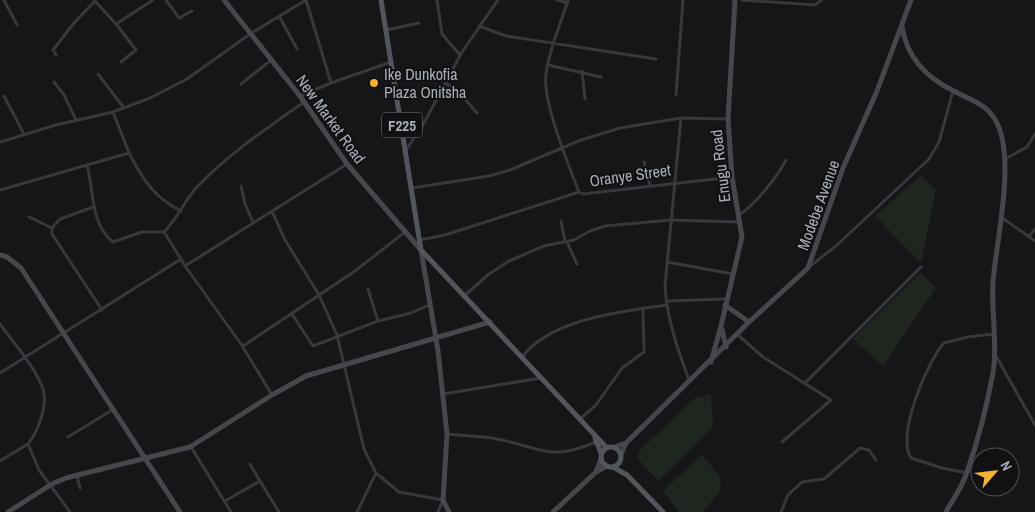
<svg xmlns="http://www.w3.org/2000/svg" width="1035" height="512" font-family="'Archivo Narrow',sans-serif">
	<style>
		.green { fill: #1e261f }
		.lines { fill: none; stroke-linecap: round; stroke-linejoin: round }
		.street { stroke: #37383d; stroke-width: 3 }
		.secondary { stroke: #45474d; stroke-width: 5 }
		.primary { stroke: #53555c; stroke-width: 5 }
		.poi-dot { fill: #f2b134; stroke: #111113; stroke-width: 2 }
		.labels { text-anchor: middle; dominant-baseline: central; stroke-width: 4; stroke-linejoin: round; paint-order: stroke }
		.shield { fill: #111113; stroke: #7b7e86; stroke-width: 1 }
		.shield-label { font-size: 15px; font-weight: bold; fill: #a8adb8 }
		.poi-label { font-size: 16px; fill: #a8adb8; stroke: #111113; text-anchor: start }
		.street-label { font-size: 16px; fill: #a8adb8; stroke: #111113 }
	</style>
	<rect width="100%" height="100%" fill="#161618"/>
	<path class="green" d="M921,175L936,190L921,263L875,216Z
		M921,272L936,288L883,366L853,339Z
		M711,394L713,427L658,481L638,459L639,451L695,398Z
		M702,454L721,478L720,491L703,512H679L663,491Z"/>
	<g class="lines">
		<path class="street" d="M4,0L17,25
			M94,0L116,24L153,0
			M166,0L179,18L192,11
			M437,0L442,34L460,55
			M557,0L568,3
			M568,0C561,24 549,49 546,74C542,101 569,166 579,192L583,194L732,177
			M742,0L815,5L822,0
			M279,16L297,49
			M116,24L136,50L121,62
			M479,26L506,36L656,59
			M386,30L419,23
			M56,55L53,50L74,23L95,1
			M548,65L601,77
			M582,71L585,99
			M98,74L124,108
			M54,82L64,95L76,120
			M331,83L391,62
			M446,83L464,98L477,113
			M241,84L271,60
			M676,95L683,0
			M4,96L24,134
			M113,112L129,153L87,165C94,190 90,224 113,242L142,232H164
			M681,118L665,286C667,319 678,351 690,382
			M0,142L56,125L113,112L150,98L187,79L250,34L306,0L331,83L300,96
			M406,150L424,123L462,52L498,0
			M129,153C142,178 154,198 181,211
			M1005,159L1027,147L1035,134
			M644,162L650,185
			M241,186L245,204L253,222
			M412,188L489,176L510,170L581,140L620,128L681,118L728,119
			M0,190L87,165
			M93,207L60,219L52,228V234L102,310
			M272,211L285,240L319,295L337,335L364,449L376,473L357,512
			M739,215C754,206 778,176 786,160
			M29,217L52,228
			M1001,217L1035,241
			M561,221L565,242
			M1029,236L1035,229
			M420,240L445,235L579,192
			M567,242L577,264
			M181,259L164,232C177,219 184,202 196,188C227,155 267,128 304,102
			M667,262L733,274
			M809,267L836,246L929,159L939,142L953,91
			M368,289L378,321
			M464,296L489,274L509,261L544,246L574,240L590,231L605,226L670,220L740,222
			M666,301L726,299
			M292,314L313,346L378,321L411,313L431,304
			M0,324C13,342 36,368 43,389C48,406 38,431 28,444L39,470L70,512
			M738,335L763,357L831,400L782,442
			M243,346L355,271L405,232
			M996,356L1035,425
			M522,357C552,318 622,312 666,305
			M0,373L181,259L185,266
			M805,383L921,267
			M443,394L541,378
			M272,395L241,344L185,266L347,164
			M580,419L596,405L622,368L644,352L643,309
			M447,434C463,436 481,436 497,439C543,448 549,462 596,442
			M68,437L112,410
			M191,447L231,512
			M0,461L28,444
			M376,473L399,492L443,500L438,512
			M967,473L942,468L911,458C896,435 927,362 944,343L967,337L994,334
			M77,476L80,488
			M260,481L279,512
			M225,501L260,481L250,464
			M781,512L788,495L802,482L824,479L860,448L869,450L876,460"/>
		<path class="secondary" d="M224,0L300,96L347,164L421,250L438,351L447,434L443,500L449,512
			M902,26C906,56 926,78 954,91C966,98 983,103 992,115C1019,149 996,240 993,282C991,313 998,343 993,373C987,405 978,441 967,472C963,486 953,499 946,512
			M0,255L7,257L21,268L180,512
			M725,305L749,322
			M722,329L726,347
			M711,362L721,326L742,237L732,177L728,119L735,0
			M614,447L626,443
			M621,454L626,443L749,322L808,268L843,168L877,91L911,0
			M596,472L601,459
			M8,512L52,484L66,478L190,447L272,395L306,376L490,322
			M553,512L596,472L607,466"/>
		<path class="primary" d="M381,0L421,250L606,447
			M595,438L601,453
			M601 457a10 10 0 1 1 20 0a10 10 0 1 1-20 0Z
			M613,467L627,475L663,512"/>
	</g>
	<circle class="poi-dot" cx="374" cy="83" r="5"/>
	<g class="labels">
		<rect class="shield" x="382" y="112.5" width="40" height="25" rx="4"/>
		<g class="shield-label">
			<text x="402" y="125">F225</text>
		</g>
		<g class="poi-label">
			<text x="384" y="74">Ike Dunkofia<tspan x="384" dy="18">Plaza Onitsha</tspan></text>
		</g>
		<g class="street-label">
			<text transform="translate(331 119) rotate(54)">New Market Road</text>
			<text transform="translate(720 166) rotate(-97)">Enugu Road</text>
			<text transform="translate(630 175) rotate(-8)">Oranye Street</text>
			<text transform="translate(818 205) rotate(-70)">Modebe Avenue</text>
		</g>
	</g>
	<g transform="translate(995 472) rotate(62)"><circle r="24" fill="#111113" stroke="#4d4f55"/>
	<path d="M0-4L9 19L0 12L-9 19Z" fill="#f2b134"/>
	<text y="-8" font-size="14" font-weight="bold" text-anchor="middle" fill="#a8adb8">N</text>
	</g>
</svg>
